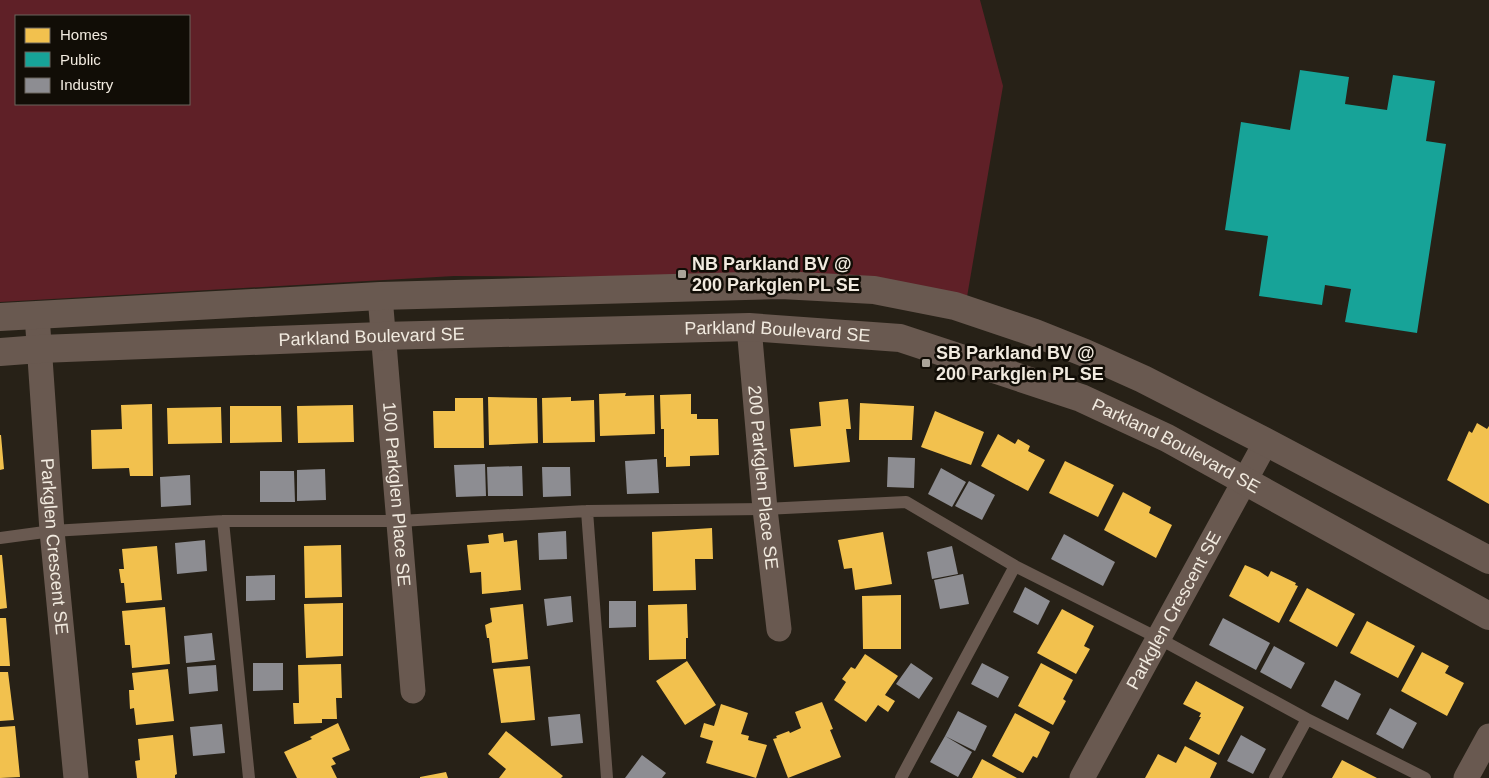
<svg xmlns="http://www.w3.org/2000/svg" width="1489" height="778" font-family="Arial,sans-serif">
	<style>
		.park { fill: #5f2027; fill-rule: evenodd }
		.homes { fill: #f2c14e }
		.public { fill: #17a398 }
		.industry { fill: #8d8d92 }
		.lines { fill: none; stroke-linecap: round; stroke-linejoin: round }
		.service { stroke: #695950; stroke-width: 12 }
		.minor { stroke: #695950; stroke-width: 25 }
		.tertiary { stroke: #695950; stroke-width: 28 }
		.poi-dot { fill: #aaa499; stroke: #110d06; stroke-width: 2 }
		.labels { text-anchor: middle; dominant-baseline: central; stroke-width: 5; stroke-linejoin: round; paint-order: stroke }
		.poi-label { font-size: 18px; font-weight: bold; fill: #f1eadf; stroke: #110d06; text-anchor: start }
		.street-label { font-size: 18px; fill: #f1eadf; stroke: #110d06 }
	</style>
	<rect width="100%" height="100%" fill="#272117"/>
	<path class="park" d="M0,0H980L1003,86L967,297L792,278L454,276L0,302ZM16,16H189V104H16Z"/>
	<path class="homes" d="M626,393L625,396L654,395L655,434L600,436L599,394Z
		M691,394V414H697V419H718L719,455L690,456V466L666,467V457H664V429H661L660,395Z
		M488,397L537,398L538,443L489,445Z
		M571,397V401L594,400L595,442L543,443L542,398Z
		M455,398H483L484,448H434L433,411H455Z
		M848,399L851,429H846L850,462L794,467L790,429L821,426L819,402Z
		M860,403L914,406L912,440H859Z
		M152,404L153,476H130L129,468L92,469L91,430L122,429L121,405Z
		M353,405L354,442L298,443L297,406Z
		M230,406H281L282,442L230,443Z
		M221,407L222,443L168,444L167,408Z
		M935,411L984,432L971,465L921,447Z
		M1477,423L1487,429L1489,426V504L1447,480L1469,431L1472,433Z
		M998,434L1015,444L1018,439L1030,446L1028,451L1045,460L1028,491L981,466Z
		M0,435H1L4,469L0,470Z
		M1065,461L1114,485L1098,517L1049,493Z
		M1123,492L1151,507L1149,513L1172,525L1156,558L1104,530Z
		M712,528L713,559H695L696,590L653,591L652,532Z
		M883,532L892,584L855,590L852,568L844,569L838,540Z
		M503,533L504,542L517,540L521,590L482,594L481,572L470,573L467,545L489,543L488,535Z
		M341,545L342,597L305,598L304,546Z
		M157,546L162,600L126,603L124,583H121L119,569H124L122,549Z
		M0,555H2L7,608L0,609Z
		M1245,565L1259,571L1268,577L1271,571L1296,583L1295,585L1298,586L1279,623L1229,596Z
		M1307,588L1355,614L1337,647L1289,621Z
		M901,595V649H863L862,596Z
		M343,603V656L306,658L304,604Z
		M523,604L528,659L492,663L489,638H487L485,625L492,622L490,608Z
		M687,604L688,638H686V659L649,660L648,605Z
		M165,607L170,664L132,668L130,645H125L122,611Z
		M1062,609L1094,626L1084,646L1090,649L1076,674L1037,653Z
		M0,618H6L10,666H0Z
		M1367,621L1415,646L1398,678L1350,653Z
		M1422,652L1449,666L1445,673L1464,683L1447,716L1401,691Z
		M865,654L898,676L885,695L895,701L888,712L878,705L866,722L834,700L846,682L842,679L851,667L855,669Z
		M687,661L716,705L685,725L656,681Z
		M1041,663L1073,680L1063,699L1066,701L1053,725L1018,706Z
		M341,664L342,698H336L337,719H322V723L294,724L293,703H299L298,665Z
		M530,666L535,720L501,723L493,669Z
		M168,669L174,721L136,725L134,708L130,709L129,690H134L132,673Z
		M0,672H8L14,720L0,721Z
		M1196,681L1244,707L1219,755L1189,739L1201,717H1199L1201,713L1183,704Z
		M822,702L833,729L830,730L841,757L788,778L773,739L777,738L776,736L789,731L790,733L801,728L795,712Z
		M721,704L748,713L741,734L749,736L748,740L767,745L756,778L706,763L713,741L700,737L704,723L714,726Z
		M1015,713L1050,732L1037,758L1033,756L1023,773L992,756Z
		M338,723L350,750L332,758L336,764L331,766L337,778H297L284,752L312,739L310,737Z
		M15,726L20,777L0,778V727Z
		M506,731L563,776L561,778H499L506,769L488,754Z
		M173,735L177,774L175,775V778H137L135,761L140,760L138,739Z
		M1185,746L1217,763L1210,778H1145L1158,754L1176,763Z
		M982,759L1017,778H972Z
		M1342,760L1377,778H1332Z
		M446,772L448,778H420V777Z"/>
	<path class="public" d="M1300,70L1349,77L1345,104L1387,110L1393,75L1435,81L1426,141L1446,144L1417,333L1345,322L1351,289L1325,285L1322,305L1259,296L1268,236L1225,230L1241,122L1290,130Z"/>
	<path class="industry" d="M888,457L915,458L914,488L887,487Z
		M657,459L659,493L627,494L625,461Z
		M485,464L486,496L456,497L454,465Z
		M522,466L523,496H488L487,467Z
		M542,467H570L571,496L543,497Z
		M941,468L966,482L952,507L928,494Z
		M325,469L326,500L297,501V470Z
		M260,471H294L295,502H260Z
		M190,475L191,505L161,507L160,477Z
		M969,481L995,495L982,520L955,506Z
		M566,531L567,559L539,560L538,533Z
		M1064,534L1115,562L1103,586L1051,559Z
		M205,540L207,571L177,574L175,543Z
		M952,546L958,574L932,579L927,552Z
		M963,574L969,604L940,609L934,580Z
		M275,575V600L246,601V576Z
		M1025,587L1050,601L1038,625L1013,612Z
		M571,596L573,622L547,626L544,599Z
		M609,601H636V627L609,628Z
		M1223,618L1270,643L1256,670L1209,645Z
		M212,633L215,660L186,663L184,636Z
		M1274,646L1305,663L1291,689L1260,672Z
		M253,663H283V690L253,691Z
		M911,663L933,678L919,699L896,684Z
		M982,663L1009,677L998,698L971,684Z
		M216,665L218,691L189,694L187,667Z
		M1335,680L1361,694L1348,720L1321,706Z
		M1390,708L1417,723L1403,749L1376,734Z
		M958,711L987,726L975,751L945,736Z
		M580,714L583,743L551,746L548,717Z
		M222,724L225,753L193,756L190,727Z
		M1241,735L1266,749L1253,774L1227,761Z
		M945,736L972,752L958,777L930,762Z
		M642,755L666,773L662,778H625Z"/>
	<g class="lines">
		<path class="service" d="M587,511L607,778
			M223,521L249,778
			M0,538L52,531L223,521H399L587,511L765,509L906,502L1015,566L1158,638L1307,719L1425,778
			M901,778L1015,566
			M1275,778L1307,719"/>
		<g class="minor">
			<path id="s1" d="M380,296L413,691"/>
			<path id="s2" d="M37,315L52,531L76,778"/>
			<path id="s3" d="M749,327L765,509L779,629"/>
			<path id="s4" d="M1082,778L1266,442"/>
			<path d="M1466,778L1489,736"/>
		</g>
		<g class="tertiary">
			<path d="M0,317L380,296L781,285L874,290L955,306L1035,333L1085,353L1143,379L1266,442L1489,560"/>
			<path id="s5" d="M0,352L40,349L382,336L749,327L900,338L1081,398L1167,438L1489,616"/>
		</g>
	</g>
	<g class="poi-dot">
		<rect x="677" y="269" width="10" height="10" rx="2.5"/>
		<rect x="921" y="358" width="10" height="10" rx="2.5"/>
	</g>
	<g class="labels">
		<g class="poi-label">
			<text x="692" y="264">NB Parkland BV @<tspan x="692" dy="21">200 Parkglen PL SE</tspan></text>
			<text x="936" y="353">SB Parkland BV @<tspan x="936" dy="21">200 Parkglen PL SE</tspan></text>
		</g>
		<g class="street-label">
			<text stroke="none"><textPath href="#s5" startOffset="778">Parkland Boulevard SE</textPath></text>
			<text stroke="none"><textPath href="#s5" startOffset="372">Parkland Boulevard SE</textPath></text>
			<text stroke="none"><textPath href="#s5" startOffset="1198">Parkland Boulevard SE</textPath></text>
			<text stroke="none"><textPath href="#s3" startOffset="151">200 Parkglen Place SE</textPath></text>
			<text stroke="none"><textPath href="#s1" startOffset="199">100 Parkglen Place SE</textPath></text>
			<text stroke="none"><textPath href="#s2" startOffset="232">Parkglen Crescent SE</textPath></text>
			<text stroke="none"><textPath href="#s4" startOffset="191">Parkglen Crescent SE</textPath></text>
		</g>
	</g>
	<rect x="15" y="15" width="175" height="90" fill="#110d06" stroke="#6b655d"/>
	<rect x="25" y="28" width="25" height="15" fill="#f2c14e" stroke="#6b655d"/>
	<text x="60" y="40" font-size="15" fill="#f1eadf">Homes</text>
	<rect x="25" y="52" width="25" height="15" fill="#17a398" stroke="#6b655d"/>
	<text x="60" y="65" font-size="15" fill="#f1eadf">Public</text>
	<rect x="25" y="78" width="25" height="15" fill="#8d8d92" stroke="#6b655d"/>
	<text x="60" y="90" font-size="15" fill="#f1eadf">Industry</text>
</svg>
